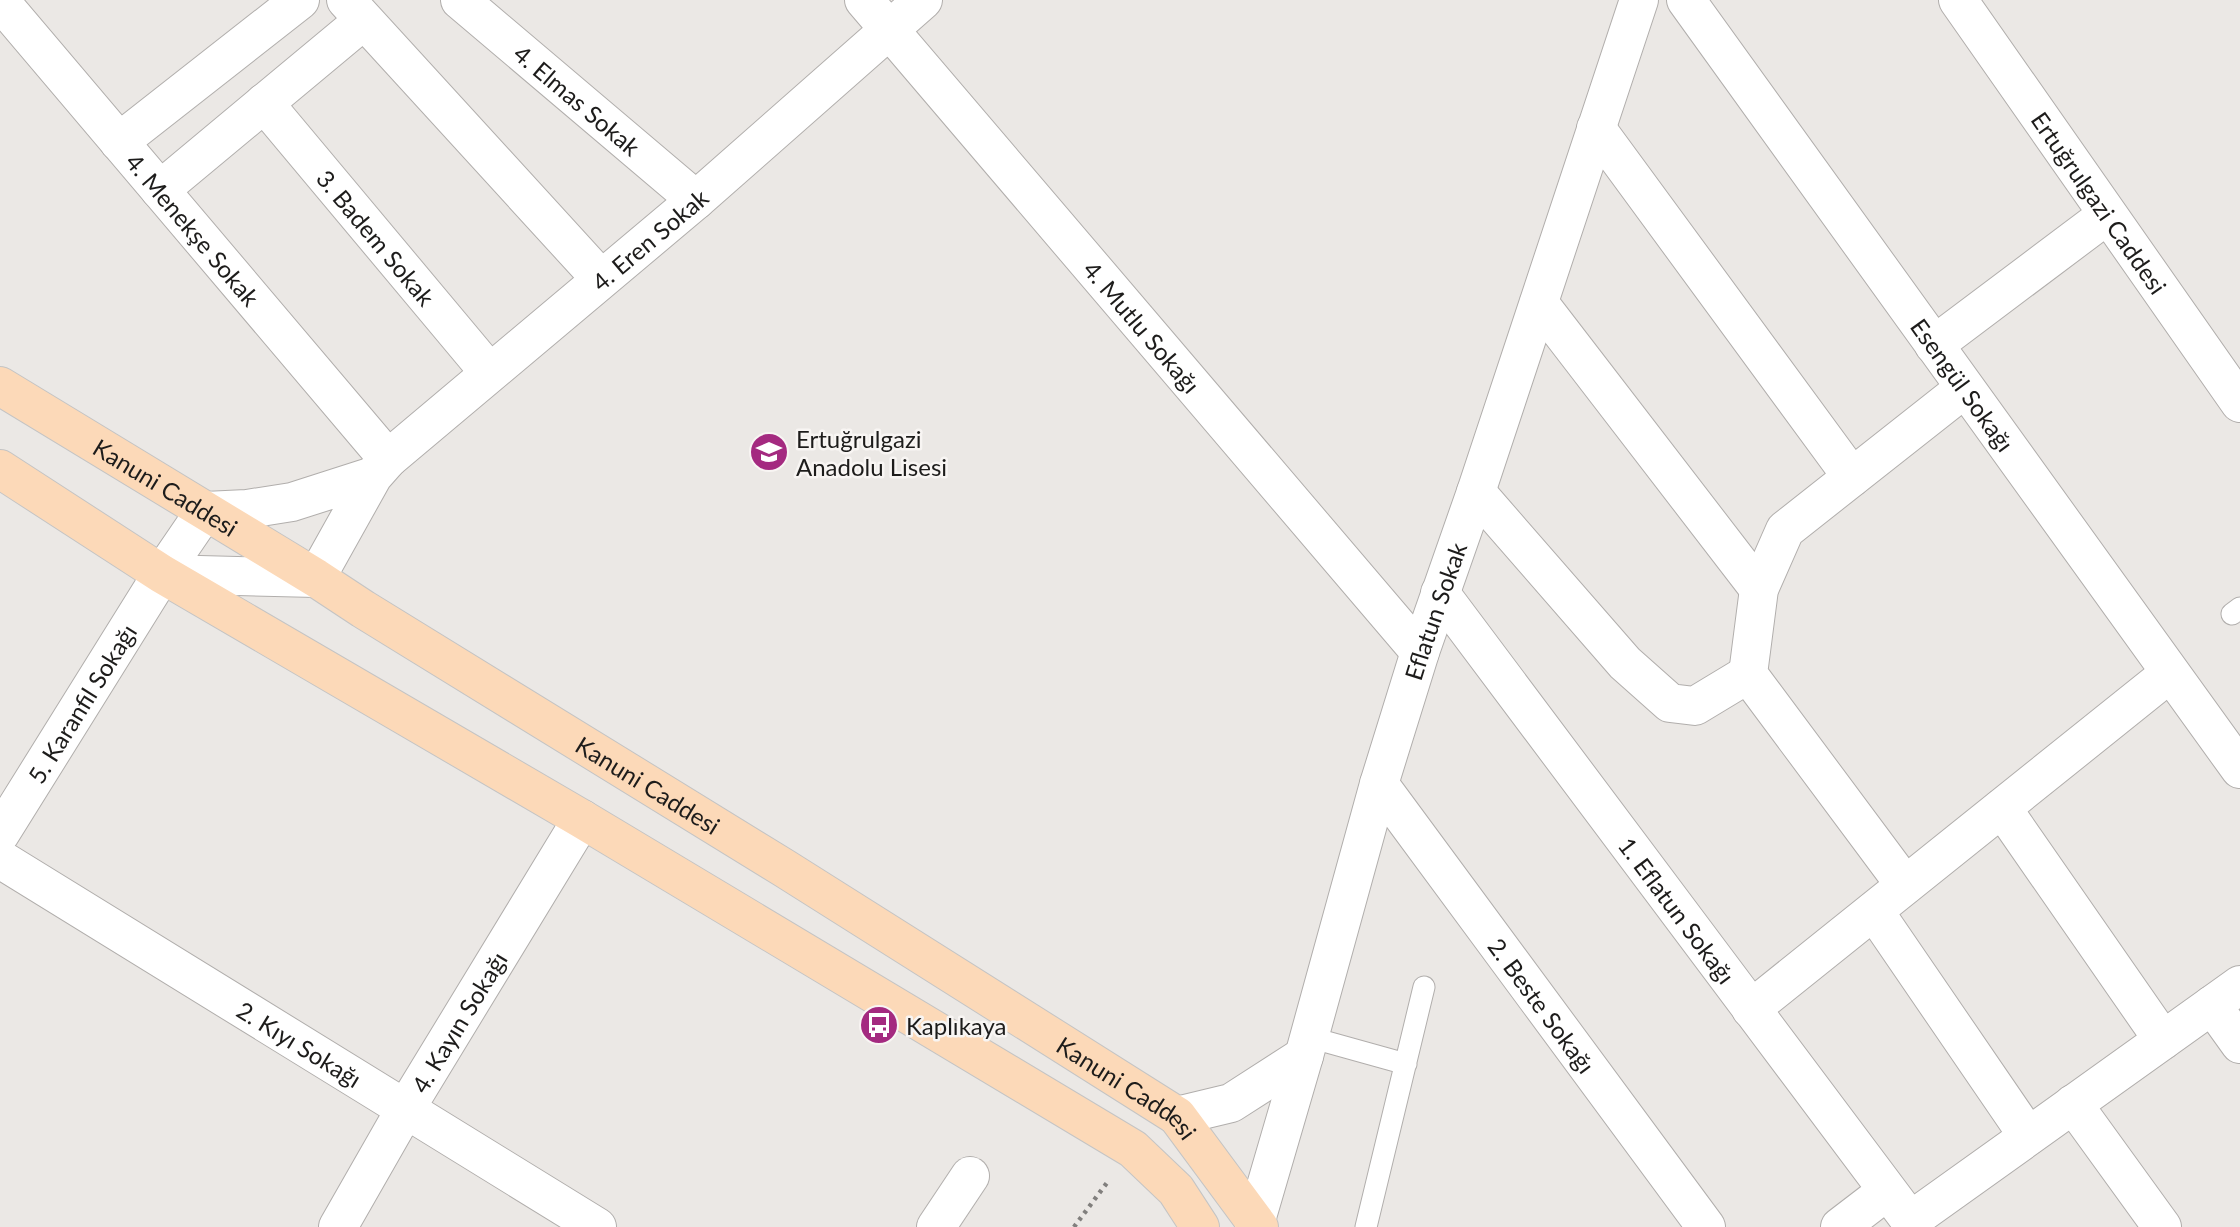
<svg xmlns="http://www.w3.org/2000/svg" width="2240" height="1227" font-family="Lato,sans-serif">
	<style>
		.lines { fill: none; stroke-linecap: round; stroke-linejoin: round }
		.service-casing { stroke: #b1aeac; stroke-width: 23 }
		.minor-casing { stroke: #b1aeac; stroke-width: 40 }
		.secondary-casing { stroke: #b1aeac; stroke-width: 40 }
		.primary-casing { stroke: #c4c4c4; stroke-width: 40 }
		.path { stroke: #817f7d; stroke-width: 4.5; stroke-dasharray: 3.5 5; stroke-linecap: butt }
		.service { stroke: #fff; stroke-width: 21 }
		.minor { stroke: #fff; stroke-width: 38 }
		.secondary { stroke: #fff; stroke-width: 38 }
		.primary { stroke: #fcd9b8; stroke-width: 38 }
		.labels { text-anchor: middle; dominant-baseline: central; stroke-width: 5; stroke-linejoin: round; paint-order: stroke }
		.street-label { font-size: 24px; fill: #1d1c1b; stroke: #f8f5f3 }
		.poi-label { font-size: 24px; fill: #1d1c1b; stroke: #f8f5f3; text-anchor: start }
	</style>
	<rect width="100%" height="100%" fill="#ebe8e5"/>
	<g class="lines">
		<defs>
			<path id="service" d="M2232,614L2240,608
				M1309,1037L1406,1064
				M1366,1227L1424,987"/>
			<g id="minor">
				<path d="M346,0L601,279"/>
				<path id="s1" d="M460,0L696,200"/>
				<path id="s2" d="M864,0L1420,652"/>
				<path id="s3" d="M1686,0L2240,769"/>
				<path id="s4" d="M0,1L388,459"/>
				<path id="s5" d="M264,103L489,372"/>
				<path d="M1596,128L1852,477"/>
				<path d="M119,142L300,0"/>
				<path d="M160,190L363,21"/>
				<path d="M1539,303L1759,589"/>
				<path d="M1934,345L2107,215"/>
				<path id="s6" d="M373,476L292,502L247,509L205,511L162,574L316,578L373,476L388,459L696,200L923,0"/>
				<path d="M1476,492L1625,663L1670,703L1695,706L1748,674"/>
				<path id="s7" d="M1440,593L1915,1227"/>
				<path id="s8" d="M1379,784L1706,1227"/>
				<path d="M2002,808L2163,1040"/>
				<path id="s9" d="M0,834L162,574"/>
				<path id="s10" d="M0,859L597,1227"/>
				<path d="M1905,885L1748,674L1759,589L1785,530L1965,388"/>
				<path d="M1874,911L2028,1136"/>
				<path d="M2212,1005L2240,1044"/>
				<path d="M1751,1009L2170,673"/>
				<path d="M2073,1104L2162,1227"/>
				<path d="M1177,1116L1231,1103L1304,1056"/>
				<path d="M1910,1221L2240,985"/>
				<path id="s11" d="M338,1227L406,1108L582,819"/>
				<path d="M936,1227L970,1176"/>
				<path id="s12" d="M1254,1227L1304,1056L1379,784L1420,652L1476,492L1639,0"/>
				<path d="M1840,1227L1887,1191"/>
			</g>
			<g id="secondary">
				<path id="s13" d="M1958,0L2240,403"/>
			</g>
			<g id="primary">
				<path id="s14" d="M0,386L316,578L363,609L784,868L1177,1116L1259,1227"/>
				<path d="M0,469L162,574L582,819L1133,1149L1176,1190L1200,1227"/>
			</g>
		</defs>
		<use href="#service" class="service-casing"/>
		<use href="#minor" class="minor-casing"/>
		<use href="#secondary" class="secondary-casing"/>
		<use href="#primary" class="primary-casing"/>
		<path class="path" d="M1074,1227L1109,1180"/>
		<use href="#service" class="service"/>
		<use href="#minor" class="minor"/>
		<use href="#secondary" class="secondary"/>
		<use href="#primary" class="primary"/>
	</g>
	<defs>
		<symbol id="school-disc" viewBox="-11 -11 22 22"><circle r="9.5" fill="#a42a80" stroke="#f8f5f3"/><path d="M0-5L7-2L0 1L-7-2ZM-4 1L0 2.5L4 1V4Q0 6-4 4Z" fill="#fff"/></symbol>
		<symbol id="bus-disc" viewBox="-11 -11 22 22"><circle r="9.5" fill="#a42a80" stroke="#f8f5f3"/><path d="M-5-6H5V4H4V6H2V4H-2V6H-4V4H-5ZM-3.5-4V0h7V-4ZM-3.5 1.2v1.5H-2V1.2ZM2 1.2v1.5H3.5V1.2Z" fill="#fff"/></symbol>
	</defs>
	<g fill-rule="evenodd">
		<use href="#school-disc" x="747" y="430" width="44" height="44"/>
		<use href="#bus-disc" x="857" y="1003" width="44" height="44"/>
	</g>
	<g class="labels">
		<g class="street-label">
			<text stroke="none"><textPath href="#s1" startOffset="154">4. Elmas Sokak</textPath></text>
			<text stroke="none"><textPath href="#s13" startOffset="247">Ertuğrulgazi Caddesi</textPath></text>
			<text stroke="none"><textPath href="#s4" startOffset="299">4. Menekşe Sokak</textPath></text>
			<text stroke="none"><textPath href="#s5" startOffset="175">3. Badem Sokak</textPath></text>
			<text stroke="none"><textPath href="#s6" startOffset="884">4. Eren Sokak</textPath></text>
			<text stroke="none"><textPath href="#s2" startOffset="429">4. Mutlu Sokağı</textPath></text>
			<text stroke="none"><textPath href="#s3" startOffset="474">Esengül Sokağı</textPath></text>
			<text stroke="none"><textPath href="#s14" startOffset="194">Kanuni Caddesi</textPath></text>
			<text stroke="none"><textPath href="#s12" startOffset="642">Eflatun Sokak</textPath></text>
			<text stroke="none"><textPath href="#s9" startOffset="154">5. Karanfil Sokağı</textPath></text>
			<text stroke="none"><textPath href="#s14" startOffset="761">Kanuni Caddesi</textPath></text>
			<text stroke="none"><textPath href="#s7" startOffset="396">1. Eflatun Sokağı</textPath></text>
			<text stroke="none"><textPath href="#s8" startOffset="275">2. Beste Sokağı</textPath></text>
			<text stroke="none"><textPath href="#s11" startOffset="238">4. Kayın Sokağı</textPath></text>
			<text stroke="none"><textPath href="#s10" startOffset="352">2. Kıyı Sokağı</textPath></text>
			<text stroke="none"><textPath href="#s14" startOffset="1328">Kanuni Caddesi</textPath></text>
		</g>
		<g class="poi-label">
			<text x="796" y="438">Ertuğrulgazi<tspan x="796" dy="28">Anadolu Lisesi</tspan></text>
			<text x="906" y="1025">Kaplıkaya</text>
		</g>
	</g>
</svg>
